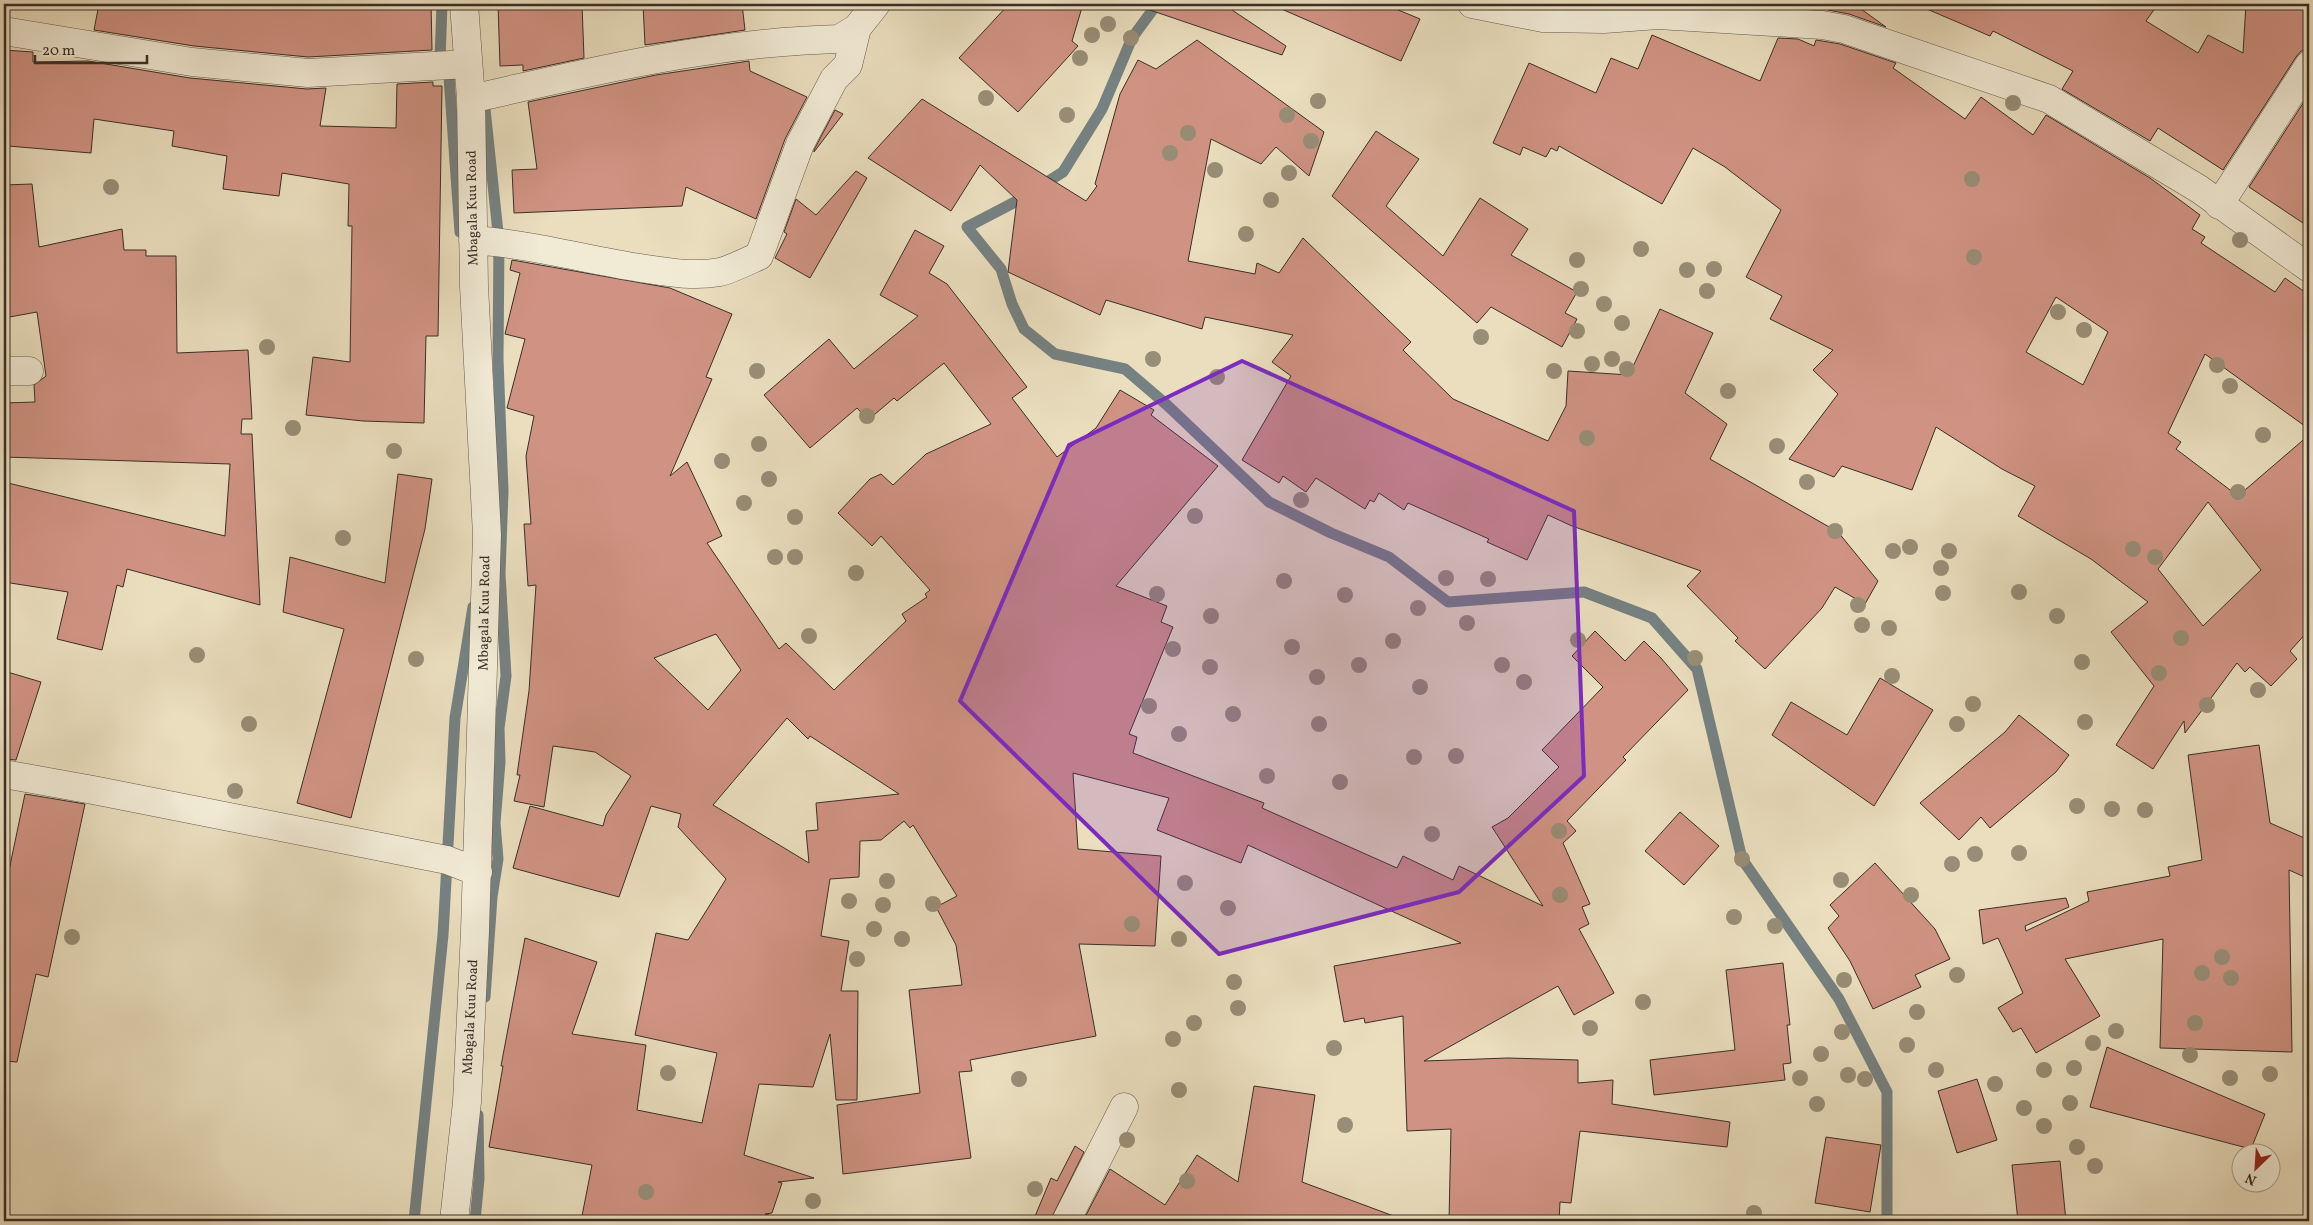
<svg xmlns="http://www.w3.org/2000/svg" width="2313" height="1225" font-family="Vollkorn,serif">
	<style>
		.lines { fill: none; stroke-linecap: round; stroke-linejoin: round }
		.stream { stroke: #768181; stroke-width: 11 }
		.building { fill: #d09383; stroke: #3b2e27; fill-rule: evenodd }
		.minor-casing { stroke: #675a4d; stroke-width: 29 }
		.minor { stroke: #f1ead5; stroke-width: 28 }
		.tree { fill: #988d76 }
		.marked { fill: #7b2cbf; fill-opacity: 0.2; stroke: #7b2cbf; stroke-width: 4; stroke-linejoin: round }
		.labels { text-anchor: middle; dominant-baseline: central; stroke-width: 4; stroke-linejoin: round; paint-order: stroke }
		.street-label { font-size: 14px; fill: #3b2e27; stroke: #f1ead5 }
	</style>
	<rect width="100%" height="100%" fill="#eadebe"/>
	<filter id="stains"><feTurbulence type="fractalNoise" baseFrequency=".004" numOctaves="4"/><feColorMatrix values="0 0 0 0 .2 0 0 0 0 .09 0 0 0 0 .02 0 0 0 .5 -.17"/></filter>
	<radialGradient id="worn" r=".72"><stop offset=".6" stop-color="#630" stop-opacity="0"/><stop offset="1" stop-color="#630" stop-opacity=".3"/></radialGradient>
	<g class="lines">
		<path class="stream" d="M1157,4L1132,38L1102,109L1063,172L1015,202L967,227L1001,269L1012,304L1024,329L1055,354L1125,369L1167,405L1269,502L1331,533L1389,557L1448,602L1584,592L1652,618L1697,669L1742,859L1839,999L1887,1092V1221
			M440,59L442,4
			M449,77L460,232
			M485,997L492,897L498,859L495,823L500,762L499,728L506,676L500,574L503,491L498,359L499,242L485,109
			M414,1221L443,935L455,718L473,607
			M475,1221L479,1179L478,1115"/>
	</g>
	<path class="building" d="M99,4H431L432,50L308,57L194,46L94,30Z
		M498,4H582L584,58L523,71V65L500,66Z
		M643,4H742L745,30L645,45Z
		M1009,4H1083L1072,41L1078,46L1018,112L959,58Z
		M1148,4H1223L1286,46L1282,55L1147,9Z
		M1270,4H1384L1420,19L1401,61Z
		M1831,4H1854L1886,27L1849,14L1828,10Z
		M1915,4H2158L2146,21L2198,53L2208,35L2243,53L2246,4H2309V49L2301,51L2296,57L2223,170L2158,128L2150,141L2062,89L2073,71L1993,31L1990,36Z
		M1652,35L1760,81L1778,38L1798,39L1814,46L1816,40L1840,44L1896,63L1893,68L1965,119L1981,97L2033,135L2046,115L2150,178L2200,215L2192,229L2205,237L2201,243L2275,292L2285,278L2309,295V429L2205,354L2168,433L2181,442L2176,449L2238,496L2309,435V630L2290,651L2297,659L2271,686L2250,667L2245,672L2237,663L2185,733L2184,721L2153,769L2116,745L2154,686L2111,632L2148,602L2091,559L2018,516L2035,486L2002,469L1936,427L1912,490L1842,466L1834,477L1789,459L1838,394L1813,370L1833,350L1770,319L1782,296L1746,277L1781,210L1725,167L1693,148L1662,204L1559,146L1557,151L1551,148L1546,157L1523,147L1520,155L1493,143L1529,63L1596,93L1611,58L1638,69ZM2056,297L2108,332L2083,385L2026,352ZM2208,502L2261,570L2203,626L2158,569Z
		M1197,40L1324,132L1309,176L1276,147L1261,164L1211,139L1188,261L1255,274L1257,263L1279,273L1303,238L1411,342L1403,350L1453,399L1548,441L1566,406L1568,371L1629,375L1660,309L1713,333L1685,393L1727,424L1710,459L1838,532L1878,581L1865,604L1835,587L1822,608L1765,669L1735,641L1738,638L1687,586L1701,571L1572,526L1548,515L1527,560L1487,542L1489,539L1408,503L1404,510L1379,493L1374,502L1370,500L1365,509L1316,478L1306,492L1283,476L1279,483L1242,460L1291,376L1272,362L1293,335L1205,317L1202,329L1106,300L1100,315L1008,272L1017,200L980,165L951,211L868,158L922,99L1086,201L1097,186L1095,184L1120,94L1138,60L1156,69Z
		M4,50L33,52V62L88,61L190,78L307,89L326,88L320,126L396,128L397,84L433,82V86H442L438,336H426L424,423L363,421L306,415L313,357L350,362L352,226H348L349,184L282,173L279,196L223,189L227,156L172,146L174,131L94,119L91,153L8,146L4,103Z
		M749,61L750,71L807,97L785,139L756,219L686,187L682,206L514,213L512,170L537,169L528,102L656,75Z
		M2309,94V227L2249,187Z
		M835,110L843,114L814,152V150Z
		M1376,131L1419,159L1386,206L1443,256L1480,198L1528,229L1511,255L1577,292L1565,313L1577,319L1562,347L1491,307L1477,323L1332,196Z
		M856,171L867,178L810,278L775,258L787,234L784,232L796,199L816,215Z
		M32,184L39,247L122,229L124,250H146V256H176L177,353L248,350L252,419H242L241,434H252L260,605L127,569L123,587L117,585L102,650L57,639L68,592L4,582V482L225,536L230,464L4,457V403L35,402L34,385L46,376L37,312L4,318V185Z
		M915,230L944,246L929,273L947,284L1027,387L1012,398L1057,457L1096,428L1120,390L1154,410L1151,415L1218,466L1116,586L1167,606L1161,622L1173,627L1129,734L1137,737L1133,753L1264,803L1262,808L1397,868L1403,856L1453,880L1459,866L1543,906L1492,827L1508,818L1559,767L1542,750L1603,687L1572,656L1595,631L1625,661L1644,641L1661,658L1688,690L1623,757L1626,760L1567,821L1576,831L1563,843L1590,904L1582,907L1589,924L1579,929L1614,993L1574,1015L1558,986L1424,1061L1508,1058L1578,1060V1083L1613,1080L1612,1104L1730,1122L1727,1147L1580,1131L1571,1203L1560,1202L1559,1221H1449L1451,1129L1407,1131L1403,1016L1365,1023L1364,1018L1344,1022L1334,966L1461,943L1248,845L1241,863L1157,830L1169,798L1073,773L1078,849L1161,856L1155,946L1079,944L1096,1036L970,1060L972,1071L959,1072L971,1158L843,1174L837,1105L920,1093L909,990L962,985L956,945L936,907L957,896L913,825L910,828L904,821L881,840L860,841L859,877L830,879L821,936L849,941L841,991H858L857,1100H836L830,1034L813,1087L759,1084L744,1155L814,1178L778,1182L782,1183L772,1213L765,1214L772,1216L771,1221H581L592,1165L489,1147L503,1066H501L525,938L597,962L572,1034L646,1045L637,1110L702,1123L717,1053L635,1035L656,933L688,940L726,879L678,827L681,814L651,806L619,897L513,868L530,806L603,826L606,815L631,776L595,752L553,746L544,807L514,801L520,775H517L529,691L536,585L528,586L524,524H531L526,456L534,416L507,408L525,339L505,334L520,273L510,270L512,260L670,288L732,314L706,377L712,379L670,476L687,462L722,536L707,543L779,649L786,643L834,690L906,621L902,614L927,597L925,594L930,590L881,536L872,546L838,513L870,479L881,474L893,485L926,454L991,424L944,363L897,401L894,398L868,420L857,408L810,448L764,395L829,339L854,369L918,316L880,295ZM716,634L741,670L708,710L654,658ZM787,718L808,739L810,736L899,794L816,803L818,830L806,831L809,863L713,805Z
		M398,474L432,479L425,529L351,818L297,803L344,629L283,612L290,557L385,583Z
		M4,671L41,682L16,760L4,759Z
		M1880,678L1933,710L1874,806L1772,735L1791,702L1847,735Z
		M2019,715L2069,755L2056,772L1990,828L1981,817L1959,840L1920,803L2005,732Z
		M2259,745L2270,823L2309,840V879L2289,870L2292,1052L2160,1048L2163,939L2065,959L2100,1016L2036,1053L2021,1028L2013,1032L1998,1008L2023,993L1998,938L1983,944L1979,910L2066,898L2069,907L2025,926L2026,931L2089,901L2087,892L2170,876L2168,867L2202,860L2188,755Z
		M25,794L85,804L48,977L36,974L17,1062L4,1061V894Z
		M1680,812L1719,846L1684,885L1645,851Z
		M1875,863L1935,929L1950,959L1915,975L1921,987L1873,1009L1850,961L1828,928L1839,916L1830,905Z
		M1783,963L1790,1025H1787L1791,1063L1783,1064L1785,1080L1654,1095L1650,1060L1735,1050L1726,970Z
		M2107,1047L2265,1114L2251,1149L2090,1107Z
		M1977,1079L1997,1140L1957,1153L1938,1091Z
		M1254,1086L1315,1095L1302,1182L1399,1218L1398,1221H1083L1110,1169L1165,1205L1197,1155L1238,1182Z
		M1826,1137L1881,1145L1870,1212L1815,1203Z
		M1075,1146L1084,1152L1050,1221H1033L1051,1178L1057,1181Z
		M2060,1161L2066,1221H2018L2012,1165Z"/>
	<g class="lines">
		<defs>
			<path id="minor" d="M1472,4L1543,18L1604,19L1658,15L1822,25L1844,29L2049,99L2199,189L2309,268
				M4,31L192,62L308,73L468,64
				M471,99C592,71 714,42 839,39L857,28L876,4
				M2219,205L2309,65
				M473,240C529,244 584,259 640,268C667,272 693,277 720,272C727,271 752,259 759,256L800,144L834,79L848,65L857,28
				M4,371H29
				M4,774L93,790L447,860L478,872
				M454,1221L467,1102L475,931L487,535L474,286L471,99L464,4
				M1066,1221L1124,1107"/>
		</defs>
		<use href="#minor" class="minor-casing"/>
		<use href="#minor" class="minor"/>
	</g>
	<g class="tree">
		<circle cx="1108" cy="24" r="8"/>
		<circle cx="1092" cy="35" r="8"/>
		<circle cx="1131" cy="38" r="8"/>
		<circle cx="1080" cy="58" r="8"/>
		<circle cx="986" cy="98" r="8"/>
		<circle cx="1318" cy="101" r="8"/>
		<circle cx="2013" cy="103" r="8"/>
		<circle cx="1067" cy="115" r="8"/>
		<circle cx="1287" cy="115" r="8"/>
		<circle cx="1188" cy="133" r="8"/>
		<circle cx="1311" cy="141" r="8"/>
		<circle cx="1170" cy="153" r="8"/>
		<circle cx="1215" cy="170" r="8"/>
		<circle cx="1289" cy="173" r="8"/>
		<circle cx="1972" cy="179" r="8"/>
		<circle cx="111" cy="187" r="8"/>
		<circle cx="1271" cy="200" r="8"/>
		<circle cx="1246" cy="234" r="8"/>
		<circle cx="2240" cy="240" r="8"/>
		<circle cx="1641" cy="249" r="8"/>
		<circle cx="1974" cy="257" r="8"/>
		<circle cx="1577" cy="260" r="8"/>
		<circle cx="1714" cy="269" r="8"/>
		<circle cx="1687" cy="270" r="8"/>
		<circle cx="1581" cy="289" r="8"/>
		<circle cx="1707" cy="291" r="8"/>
		<circle cx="1604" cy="304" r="8"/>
		<circle cx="2058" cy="312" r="8"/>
		<circle cx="1622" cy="323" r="8"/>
		<circle cx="2084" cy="330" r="8"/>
		<circle cx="1577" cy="331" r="8"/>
		<circle cx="1481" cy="337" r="8"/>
		<circle cx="267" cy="347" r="8"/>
		<circle cx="1153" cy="359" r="8"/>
		<circle cx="1612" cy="359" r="8"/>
		<circle cx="1592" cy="364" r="8"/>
		<circle cx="2217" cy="365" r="8"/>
		<circle cx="1627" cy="369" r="8"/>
		<circle cx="757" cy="371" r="8"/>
		<circle cx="1554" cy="371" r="8"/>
		<circle cx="1217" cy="377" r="8"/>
		<circle cx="2230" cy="386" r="8"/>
		<circle cx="1728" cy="391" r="8"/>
		<circle cx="867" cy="416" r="8"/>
		<circle cx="293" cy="428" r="8"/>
		<circle cx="2263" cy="435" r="8"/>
		<circle cx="1587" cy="438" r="8"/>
		<circle cx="759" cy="444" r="8"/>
		<circle cx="1777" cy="446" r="8"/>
		<circle cx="394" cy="451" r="8"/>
		<circle cx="722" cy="461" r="8"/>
		<circle cx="769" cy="479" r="8"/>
		<circle cx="1807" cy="482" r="8"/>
		<circle cx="2238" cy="492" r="8"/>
		<circle cx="1301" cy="500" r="8"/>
		<circle cx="744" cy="503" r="8"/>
		<circle cx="1195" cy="516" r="8"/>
		<circle cx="795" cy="517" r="8"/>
		<circle cx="1835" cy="531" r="8"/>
		<circle cx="343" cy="538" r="8"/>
		<circle cx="1910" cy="547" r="8"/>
		<circle cx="2133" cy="549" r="8"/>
		<circle cx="1893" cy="551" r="8"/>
		<circle cx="1949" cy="551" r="8"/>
		<circle cx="775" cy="557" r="8"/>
		<circle cx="795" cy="557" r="8"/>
		<circle cx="2155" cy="557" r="8"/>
		<circle cx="1941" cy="568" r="8"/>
		<circle cx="856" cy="573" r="8"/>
		<circle cx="1446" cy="578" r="8"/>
		<circle cx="1488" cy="579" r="8"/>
		<circle cx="1284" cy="581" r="8"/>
		<circle cx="2019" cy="592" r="8"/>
		<circle cx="1943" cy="593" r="8"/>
		<circle cx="1157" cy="594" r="8"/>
		<circle cx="1345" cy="595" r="8"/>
		<circle cx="1858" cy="605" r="8"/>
		<circle cx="1418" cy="608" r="8"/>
		<circle cx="1211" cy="616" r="8"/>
		<circle cx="2057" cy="616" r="8"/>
		<circle cx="1467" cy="623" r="8"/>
		<circle cx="1862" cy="625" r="8"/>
		<circle cx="1889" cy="628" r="8"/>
		<circle cx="809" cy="636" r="8"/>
		<circle cx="2181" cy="638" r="8"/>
		<circle cx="1578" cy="640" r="8"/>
		<circle cx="1393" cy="641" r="8"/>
		<circle cx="1292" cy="647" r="8"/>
		<circle cx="1173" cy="649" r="8"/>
		<circle cx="197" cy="655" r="8"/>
		<circle cx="1695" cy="658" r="8"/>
		<circle cx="416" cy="659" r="8"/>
		<circle cx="2082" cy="662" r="8"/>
		<circle cx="1359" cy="665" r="8"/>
		<circle cx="1502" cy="665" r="8"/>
		<circle cx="1210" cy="667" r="8"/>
		<circle cx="2159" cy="673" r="8"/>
		<circle cx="1892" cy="676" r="8"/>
		<circle cx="1317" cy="677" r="8"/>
		<circle cx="1524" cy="682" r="8"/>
		<circle cx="1420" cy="687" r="8"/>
		<circle cx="2258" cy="690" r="8"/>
		<circle cx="1973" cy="704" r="8"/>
		<circle cx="2207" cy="705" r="8"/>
		<circle cx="1149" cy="706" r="8"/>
		<circle cx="1233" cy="714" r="8"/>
		<circle cx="2085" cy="722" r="8"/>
		<circle cx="249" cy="724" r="8"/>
		<circle cx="1319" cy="724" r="8"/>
		<circle cx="1957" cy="724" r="8"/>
		<circle cx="1179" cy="734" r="8"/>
		<circle cx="1456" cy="756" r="8"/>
		<circle cx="1414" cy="757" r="8"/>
		<circle cx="1267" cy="776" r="8"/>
		<circle cx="1340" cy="782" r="8"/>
		<circle cx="235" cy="791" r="8"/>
		<circle cx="2077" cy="806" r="8"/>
		<circle cx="2112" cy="809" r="8"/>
		<circle cx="2145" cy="810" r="8"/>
		<circle cx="1559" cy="831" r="8"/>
		<circle cx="1432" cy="834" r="8"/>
		<circle cx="2019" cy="853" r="8"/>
		<circle cx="1975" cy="854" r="8"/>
		<circle cx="1742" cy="859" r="8"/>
		<circle cx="1952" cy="864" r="8"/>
		<circle cx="1841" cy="880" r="8"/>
		<circle cx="887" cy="881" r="8"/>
		<circle cx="1185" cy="883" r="8"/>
		<circle cx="1560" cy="895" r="8"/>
		<circle cx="1911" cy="895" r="8"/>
		<circle cx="849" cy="901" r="8"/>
		<circle cx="933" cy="904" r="8"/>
		<circle cx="883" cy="905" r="8"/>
		<circle cx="1228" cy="908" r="8"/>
		<circle cx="1734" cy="917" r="8"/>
		<circle cx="1132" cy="924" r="8"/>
		<circle cx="1775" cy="926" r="8"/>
		<circle cx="874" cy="929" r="8"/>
		<circle cx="72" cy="937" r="8"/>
		<circle cx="902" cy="939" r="8"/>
		<circle cx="1179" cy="939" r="8"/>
		<circle cx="2222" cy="957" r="8"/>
		<circle cx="857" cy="959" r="8"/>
		<circle cx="2202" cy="973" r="8"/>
		<circle cx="1957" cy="975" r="8"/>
		<circle cx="2231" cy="978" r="8"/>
		<circle cx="1844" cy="980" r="8"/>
		<circle cx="1234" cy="982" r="8"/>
		<circle cx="1643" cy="1002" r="8"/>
		<circle cx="1238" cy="1008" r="8"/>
		<circle cx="1917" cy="1012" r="8"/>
		<circle cx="1194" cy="1023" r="8"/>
		<circle cx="2195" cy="1023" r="8"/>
		<circle cx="1590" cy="1028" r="8"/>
		<circle cx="2116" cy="1031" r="8"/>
		<circle cx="1842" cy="1032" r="8"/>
		<circle cx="1173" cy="1039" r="8"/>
		<circle cx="2093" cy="1043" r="8"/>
		<circle cx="1907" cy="1045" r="8"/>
		<circle cx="1334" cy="1048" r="8"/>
		<circle cx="1821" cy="1054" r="8"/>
		<circle cx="2190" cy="1055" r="8"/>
		<circle cx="2074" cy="1068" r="8"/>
		<circle cx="1936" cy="1070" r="8"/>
		<circle cx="2044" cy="1070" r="8"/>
		<circle cx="668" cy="1073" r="8"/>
		<circle cx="2270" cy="1074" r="8"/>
		<circle cx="1848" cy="1075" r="8"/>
		<circle cx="1800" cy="1078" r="8"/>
		<circle cx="2230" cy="1078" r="8"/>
		<circle cx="1019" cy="1079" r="8"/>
		<circle cx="1865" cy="1079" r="8"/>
		<circle cx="1995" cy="1084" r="8"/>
		<circle cx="1179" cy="1090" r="8"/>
		<circle cx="2070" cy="1103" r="8"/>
		<circle cx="1817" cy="1104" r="8"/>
		<circle cx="2024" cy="1108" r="8"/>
		<circle cx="1345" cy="1125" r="8"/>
		<circle cx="2044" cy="1126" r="8"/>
		<circle cx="1127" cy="1140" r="8"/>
		<circle cx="2077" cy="1147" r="8"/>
		<circle cx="2095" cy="1166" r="8"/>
		<circle cx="1187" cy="1181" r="8"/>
		<circle cx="1035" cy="1189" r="8"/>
		<circle cx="646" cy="1192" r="8"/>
		<circle cx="813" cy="1201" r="8"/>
		<circle cx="1754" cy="1213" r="8"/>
	</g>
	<path class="marked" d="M1242,361L1574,511L1584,776L1459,892L1219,954L960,701L1069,445Z"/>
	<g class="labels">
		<g class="street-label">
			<text transform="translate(473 208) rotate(-91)">Mbagala Kuu Road</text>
			<text transform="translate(485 613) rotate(-89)">Mbagala Kuu Road</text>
			<text transform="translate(471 1017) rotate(-87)">Mbagala Kuu Road</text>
		</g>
	</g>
	<rect width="2313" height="1225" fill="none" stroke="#eadebe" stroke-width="20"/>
	<rect x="5" y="5" width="2303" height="1215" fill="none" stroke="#3b2e27" stroke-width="2.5"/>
	<rect x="10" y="10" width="2293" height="1205" fill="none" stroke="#3b2e27"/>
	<g transform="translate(2256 1168) rotate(205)"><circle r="24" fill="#f1ead5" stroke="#a89f8f"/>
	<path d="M0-4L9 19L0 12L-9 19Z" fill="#8f2418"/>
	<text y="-8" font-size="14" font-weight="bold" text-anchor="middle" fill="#3b2e27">N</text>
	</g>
	<path d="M35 55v8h112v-8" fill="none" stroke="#3b2e27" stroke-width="2.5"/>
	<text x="42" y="55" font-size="15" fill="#3b2e27" stroke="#f1ead5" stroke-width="4" paint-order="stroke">20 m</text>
	<rect width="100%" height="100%" filter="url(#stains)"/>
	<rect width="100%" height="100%" fill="url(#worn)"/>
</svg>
